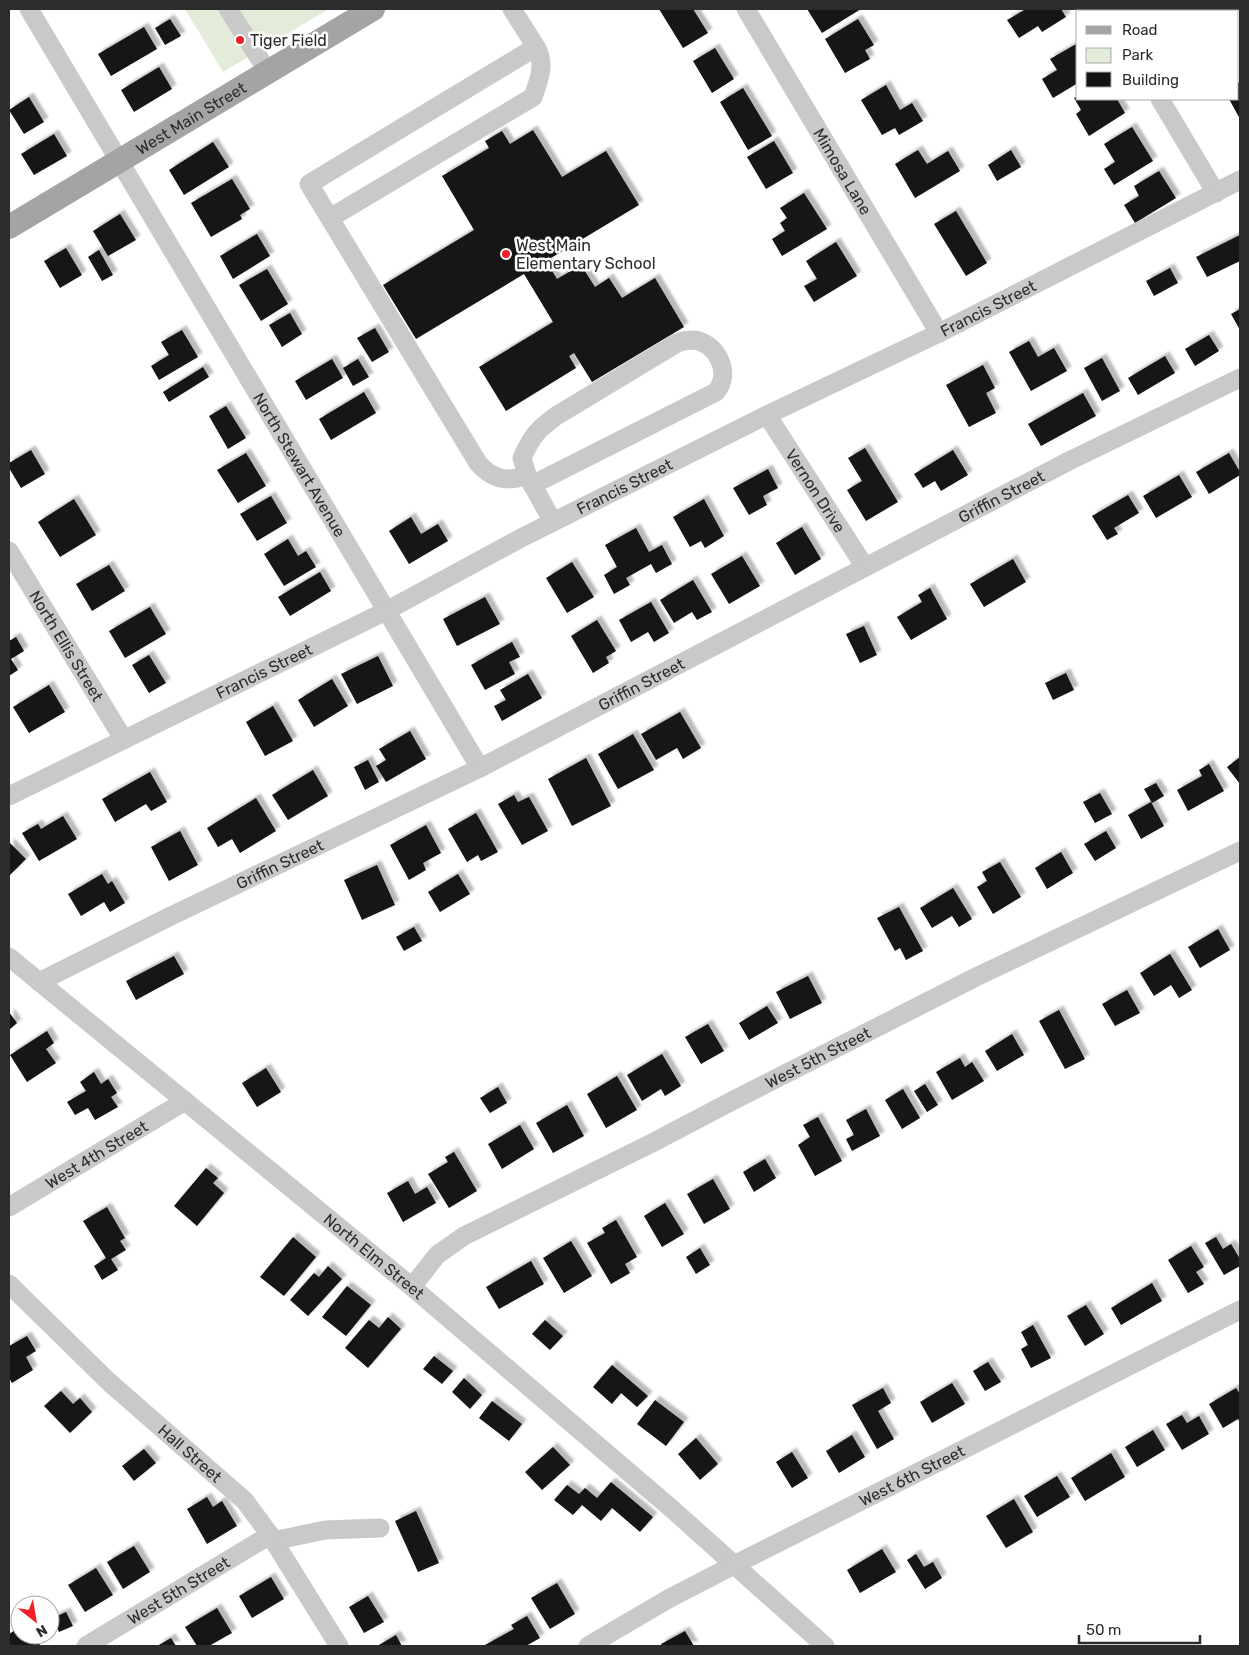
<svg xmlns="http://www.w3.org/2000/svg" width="1249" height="1655" font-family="Rubik,sans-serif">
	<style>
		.green { fill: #e2ecd8 }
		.building { fill: #131313; filter: url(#shadow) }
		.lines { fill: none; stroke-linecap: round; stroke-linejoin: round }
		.minor { stroke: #c9c9c9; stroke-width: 19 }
		.major { stroke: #a4a4a4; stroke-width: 24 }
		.poi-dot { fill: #f31f28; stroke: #fff; stroke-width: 2 }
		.labels { text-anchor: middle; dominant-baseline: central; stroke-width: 5; stroke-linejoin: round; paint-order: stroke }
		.poi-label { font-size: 16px; fill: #2c2c2c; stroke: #fff; text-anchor: start }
		.street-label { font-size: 16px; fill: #2c2c2c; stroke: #fff }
	</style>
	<defs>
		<filter id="shadow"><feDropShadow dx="4.5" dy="-4.5" stdDeviation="1" flood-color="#0004"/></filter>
	</defs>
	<rect width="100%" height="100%" fill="#fff"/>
	<path class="green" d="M185,9H329L223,72Z"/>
	<path class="building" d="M659,9H693L708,33L683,48Z
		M807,9H861L822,33Z
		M1026,9H1061L1066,17L1042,32L1038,26L1019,38L1007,20Z
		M170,19L181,36L165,45L155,28Z
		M858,19L874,45L865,50L870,59L845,73L825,39Z
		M144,27L157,49L111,76L98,54Z
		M1078,43V83L1053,98L1042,79L1057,70L1050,59Z
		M715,48L734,79L712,93L693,61Z
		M159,67L172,89L134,112L121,90Z
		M1240,81V119L1229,99H1238V83Z
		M886,85L900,110L912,103L923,121L899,135L895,128L882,135L861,100Z
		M743,88L772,136L748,150L720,102Z
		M1078,96V99H1117L1125,113L1089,136L1076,114L1081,110L1074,98Z
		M29,97L44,122L24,134L9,110Z
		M1132,127L1153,161L1114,185L1104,169L1115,162L1104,144Z
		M533,130L562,177L606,151L639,205L546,261L557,279L581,265L595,287L609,278L622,298L655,278L684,327L592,382L574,353L569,356L576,368L506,411L479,367L553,322L524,274L416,339L383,285L474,230L442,176L489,148L485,141L502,131L510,144Z
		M54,134L67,156L34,175L21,154Z
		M774,141L793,173L766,189L747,157Z
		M213,142L229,167L184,195L169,170Z
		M918,150L927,164L948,151L960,171L915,198L895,164Z
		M1011,150L1021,167L997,181L988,165Z
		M1159,171L1176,198L1135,223L1124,205L1139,196L1134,186Z
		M232,179L250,209L240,215L242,219L211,237L191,203Z
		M804,193L827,229L782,256L772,239L785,231L780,223L787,218L780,208Z
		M956,211L987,263L966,276L934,224Z
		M120,214L136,240L108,256L93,231Z
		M257,234L270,256L233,279L220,256Z
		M1240,235V261L1207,277L1196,257Z
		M836,242L857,276L814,302L804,286L817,279L806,261Z
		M66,248L82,275L60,288L44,261Z
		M99,250L113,275L102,281L88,257Z
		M1170,268L1178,283L1154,296L1146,281Z
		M267,269L288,304L261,321L239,285Z
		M1240,309V330L1231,314Z
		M290,313L302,334L282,347L269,325Z
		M375,328L389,352L372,362L357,338Z
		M182,330L198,357L159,380L151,366L169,355L161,342Z
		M1209,335L1219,351L1195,366L1185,349Z
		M1029,341L1038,357L1054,348L1067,371L1031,391L1009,352Z
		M1165,356L1175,373L1138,395L1128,378Z
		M1102,358L1120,391L1102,401L1084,368Z
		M332,359L343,378L306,400L295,381Z
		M358,359L369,377L353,386L343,368Z
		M983,365L995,388L986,393L996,413L969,427L946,385Z
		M203,367L209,377L169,402L163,392Z
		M364,392L376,413L331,440L319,419Z
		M1083,393L1096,416L1041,446L1028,424Z
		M226,406L246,438L228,449L209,416Z
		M865,448L898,502L866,521L847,490L862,481L848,458Z
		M31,450L45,474L21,488L9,468V463Z
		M953,450L968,475L941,491L935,481L923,488L914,474Z
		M246,453L266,486L238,503L217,470Z
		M1229,453L1240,472V475L1209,494L1196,472Z
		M768,469L778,488L763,496L767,505L749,515L733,488Z
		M1179,475L1192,497L1156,518L1143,496Z
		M1128,495L1139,513L1114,528L1118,534L1107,540L1092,516Z
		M271,496L287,523L257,541L240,514Z
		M74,499L96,535L60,557L38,522Z
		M704,499L724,536L705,548L701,541L690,547L673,517Z
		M411,517L421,534L438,524L448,541L409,564L389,531Z
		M802,527L821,559L795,575L776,543Z
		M636,528L649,552L662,545L672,564L656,573L651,564L626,578L630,585L614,594L604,575L617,567L605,545Z
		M288,539L298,556L306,551L316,567L284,586L264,554Z
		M742,556L760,586L729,604L711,574Z
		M1013,559L1026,582L984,607L970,584Z
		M572,562L594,597L567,613L546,578Z
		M109,565L125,591L92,611L76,584Z
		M320,572L331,591L290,616L278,597Z
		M693,580L712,612L697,620L692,612L674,623L660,600Z
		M930,588L947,619L911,640L897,617L922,602L918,595Z
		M485,597L500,624L457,646L443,619Z
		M651,602L669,633L654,642L648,632L631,642L619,620Z
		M150,607L166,634L125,658L109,631Z
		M597,620L616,651L606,657L609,663L593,673L571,636Z
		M864,626L877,655L860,663L846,634Z
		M16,637L24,651L11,659L18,670L9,676V641Z
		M512,642L520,657L509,662L515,674L485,690L471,665Z
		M149,655L166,683L149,693L132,665Z
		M378,656L393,686L357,704L341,674Z
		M1066,673L1074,690L1053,700L1045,683Z
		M528,674L542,698L502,721L494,706L506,700L500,690Z
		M332,679L348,706L314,727L298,700Z
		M49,685L65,712L29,733L13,707Z
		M273,706L293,741L265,756L246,722Z
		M680,712L701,748L683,759L677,748L656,760L641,734Z
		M410,731L426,759L386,782L376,766L386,760L379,749Z
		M633,734L654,770L618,789L598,754Z
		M1240,757V784L1227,767Z
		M586,758L611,806L572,826L548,779Z
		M368,760L379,782L365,790L354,767Z
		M1209,764L1224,791L1188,811L1177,790L1202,776L1199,770Z
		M313,770L328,796L288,820L272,795Z
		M150,772L167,802L151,811L146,804L115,822L102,799Z
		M1156,783L1164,796L1152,803L1144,789Z
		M1100,793L1112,814L1095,823L1083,802Z
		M514,795L518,802L529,797L548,831L522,845L498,804Z
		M256,798L276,831L240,853L232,839L218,847L207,828Z
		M1151,802L1164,826L1141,839L1128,815Z
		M476,813L498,852L481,861L478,855L467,862L448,829Z
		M63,816L77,839L39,861L22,833L38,824L41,829Z
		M426,825L441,853L423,863L426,870L409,880L390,845Z
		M180,831L198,865L169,881L151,847Z
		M1106,831L1116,848L1095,861L1084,844Z
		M9,842L26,859L9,876Z
		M1061,852L1073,873L1047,889L1035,868Z
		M1000,862L1021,897L993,914L977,887L987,881L982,872Z
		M377,865L395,905L362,920L344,880Z
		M102,874L108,884L112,881L125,903L110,912L104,902L81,916L68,894Z
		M458,874L470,894L440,912L428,892Z
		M953,888L972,919L959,927L952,916L932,928L920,908Z
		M899,907L923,951L906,960L900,948L895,951L877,918Z
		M414,927L422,941L404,951L396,937Z
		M1218,929L1230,950L1200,968L1188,947Z
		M1170,954L1192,990L1179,998L1171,985L1154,996L1140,973Z
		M174,956L184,974L136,1000L126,981Z
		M808,976L822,1003L790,1019L776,992Z
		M1127,990L1140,1013L1115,1026L1102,1004Z
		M767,1006L778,1023L749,1040L739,1023Z
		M1059,1010L1085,1059L1065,1069L1039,1021Z
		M9,1012L17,1023L9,1030Z
		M708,1024L724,1051L701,1064L685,1037Z
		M47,1031L54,1043L46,1049L56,1063L27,1082L10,1055Z
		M1012,1034L1024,1055L997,1071L985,1051Z
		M662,1054L681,1086L665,1096L661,1089L642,1101L627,1075Z
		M960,1058L965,1067L972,1062L984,1081L952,1100L936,1072Z
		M266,1068L281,1092L257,1107L242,1083Z
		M94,1072L101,1084L108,1079L117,1093L111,1097L118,1107L95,1120L88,1108L75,1115L67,1102L86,1091L80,1082Z
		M617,1076L637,1110L606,1128L587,1094Z
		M925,1084L938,1105L927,1112L914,1091Z
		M498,1087L507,1103L490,1113L480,1098Z
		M903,1089L920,1118L902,1129L885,1100Z
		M567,1105L584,1136L553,1153L536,1123Z
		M866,1109L880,1136L852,1151L846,1139L854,1135L846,1120Z
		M818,1117L842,1161L815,1176L798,1145L810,1137L803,1125Z
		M520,1125L534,1149L502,1169L488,1144Z
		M454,1152L477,1191L449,1208L428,1174L448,1162L445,1157Z
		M765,1159L776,1178L754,1192L743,1172Z
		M206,1168L218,1178L213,1183L224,1193L197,1226L174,1206Z
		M713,1179L730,1209L704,1224L687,1194Z
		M408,1181L415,1194L427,1187L436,1203L403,1222L387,1193Z
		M665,1203L684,1234L662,1247L644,1216Z
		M107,1207L125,1238L120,1241L126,1250L111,1259L118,1270L102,1280L94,1266L106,1258L83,1221Z
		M616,1220L637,1257L625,1264L630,1273L611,1284L587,1243L605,1233L602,1228Z
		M293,1237L316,1257L284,1296L260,1277Z
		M1216,1237L1223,1249L1231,1244L1240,1259V1266L1224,1275L1205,1243Z
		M571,1241L592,1276L564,1293L543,1258Z
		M1191,1246L1204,1267L1196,1272L1204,1284L1188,1293L1168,1260Z
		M700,1248L710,1265L696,1274L686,1257Z
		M531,1261L544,1284L499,1309L486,1287Z
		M328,1266L342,1279L308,1316L290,1300L314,1273L319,1277Z
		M1152,1283L1162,1301L1121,1325L1111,1308Z
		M347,1286L371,1305L346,1336L322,1317Z
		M1086,1305L1104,1334L1085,1346L1067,1316Z
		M388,1317L401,1329L368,1368L345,1348L369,1320L379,1328Z
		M545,1320L563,1336L550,1350L532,1334Z
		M1033,1325L1051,1358L1031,1368L1021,1349L1028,1345L1021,1332Z
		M27,1336L36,1351L26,1357L33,1370L12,1383L9,1378V1346Z
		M434,1356L453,1371L442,1384L423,1369Z
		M988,1362L1001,1382L985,1391L973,1371Z
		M612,1365L648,1396L637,1407L621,1393L612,1404L593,1387Z
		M464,1378L482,1395L470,1409L452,1392Z
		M952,1383L965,1404L932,1423L920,1402Z
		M883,1388L891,1403L878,1411L894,1439L877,1449L852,1405Z
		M1236,1388L1240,1394V1423L1238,1419L1223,1428L1209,1404Z
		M61,1391L73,1404L80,1398L92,1412L70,1433L44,1406Z
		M655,1400L684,1422L666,1446L637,1424Z
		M492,1401L522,1424L509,1441L479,1418Z
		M1182,1415L1187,1423L1199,1416L1209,1434L1182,1450L1166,1424Z
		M1153,1430L1165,1450L1137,1467L1125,1447Z
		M852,1435L865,1457L839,1473L826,1451Z
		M696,1438L718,1464L700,1480L678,1454Z
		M553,1447L570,1465L542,1490L525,1472Z
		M144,1449L156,1463L134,1481L122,1466Z
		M792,1452L808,1478L792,1488L776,1462Z
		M1111,1453L1125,1477L1085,1501L1071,1478Z
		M1057,1476L1070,1497L1037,1517L1024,1496Z
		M611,1482L653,1517L640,1532L612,1508L601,1521L582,1505L573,1515L554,1500L567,1485L579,1494L585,1488L597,1498Z
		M207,1497L213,1507L222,1501L237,1526L207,1544L187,1509Z
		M1014,1499L1033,1532L1006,1548L986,1516Z
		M416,1511L439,1563L418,1572L395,1521Z
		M134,1546L150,1572L123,1589L107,1562Z
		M882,1549L896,1572L860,1593L847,1570Z
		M916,1554L924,1567L933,1562L942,1578L925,1589L907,1560Z
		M96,1568L113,1595L85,1612L68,1585Z
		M271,1577L284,1599L252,1618L239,1596Z
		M557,1583L575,1614L550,1629L531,1598Z
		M368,1596L384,1622L364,1633L349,1607Z
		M217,1608L232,1633L209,1646H197L185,1627Z
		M66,1612L73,1626L59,1632L53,1618Z
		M527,1616L540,1638L526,1646H483L514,1629L511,1625Z
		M20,1627V1635H34L40,1645L38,1646H9V1634Z
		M685,1631L694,1646H662L661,1644Z
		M396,1635L402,1646H377Z
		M171,1638L176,1646H157Z"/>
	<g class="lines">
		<g class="minor">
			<path id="s1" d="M29,9L480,768"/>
			<path d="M228,9L268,72"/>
			<path d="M512,9L536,47"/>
			<path id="s2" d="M746,9L939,333"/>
			<path d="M1106,9L1107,11"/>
			<path d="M1160,99L1216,193"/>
			<path d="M330,218L533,97C539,80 546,64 536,47L309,184L478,463C492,479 507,483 527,475"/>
			<path id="s3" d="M767,415L865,567"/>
			<path d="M532,485L716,392C732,373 717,342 693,340C687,340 682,341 677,343L556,416C537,430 532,436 522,458L527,475L553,522"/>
			<path id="s4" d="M9,551L124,740"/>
			<path id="s5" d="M9,796L386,611L523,537L767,415L939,333L1240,180"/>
			<path id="s6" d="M9,957L412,1287L672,1509L825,1646"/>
			<path id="s7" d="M39,982L171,916L480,768L1069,461L1240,378"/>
			<path id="s8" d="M9,1207L185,1101"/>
			<path id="s9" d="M9,1284L109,1382L245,1501L270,1535L339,1646"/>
			<path id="s10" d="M412,1287L437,1255L464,1236L654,1142L732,1101L976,977L1240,851"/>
			<path d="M273,1541L325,1530L380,1528"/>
			<path id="s11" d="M86,1646L270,1535"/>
			<path id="s12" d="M588,1646L670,1598L734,1565L1240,1310"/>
		</g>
		<path class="major" id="s13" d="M9,227L373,9"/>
	</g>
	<g class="poi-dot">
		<circle cx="240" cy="40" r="5"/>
		<circle cx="506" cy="254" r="5"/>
	</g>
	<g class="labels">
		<g class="poi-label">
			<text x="250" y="40">Tiger Field</text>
			<text x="516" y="245">West Main<tspan x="516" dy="18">Elementary School</tspan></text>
		</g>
		<g class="street-label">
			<text stroke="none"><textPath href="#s13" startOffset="212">West Main Street</textPath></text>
			<text stroke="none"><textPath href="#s2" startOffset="189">Mimosa Lane</textPath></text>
			<text stroke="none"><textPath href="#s5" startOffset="1094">Francis Street</textPath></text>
			<text stroke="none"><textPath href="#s1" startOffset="530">North Stewart Avenue</textPath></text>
			<text stroke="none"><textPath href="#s5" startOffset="689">Francis Street</textPath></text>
			<text stroke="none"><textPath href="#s3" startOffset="90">Vernon Drive</textPath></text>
			<text stroke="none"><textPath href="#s7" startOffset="1078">Griffin Street</textPath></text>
			<text stroke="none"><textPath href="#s4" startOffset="111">North Ellis Street</textPath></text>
			<text stroke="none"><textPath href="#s5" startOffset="284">Francis Street</textPath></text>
			<text stroke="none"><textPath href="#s7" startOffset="672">Griffin Street</textPath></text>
			<text stroke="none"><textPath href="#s7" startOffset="268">Griffin Street</textPath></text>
			<text stroke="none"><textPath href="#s10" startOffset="470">West 5th Street</textPath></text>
			<text stroke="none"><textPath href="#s8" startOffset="102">West 4th Street</textPath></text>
			<text stroke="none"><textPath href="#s6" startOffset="472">North Elm Street</textPath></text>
			<text stroke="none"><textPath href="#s9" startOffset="248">Hall Street</textPath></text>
			<text stroke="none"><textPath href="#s12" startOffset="366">West 6th Street</textPath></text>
			<text stroke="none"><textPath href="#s11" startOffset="108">West 5th Street</textPath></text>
		</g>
	</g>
	<rect width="1249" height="1655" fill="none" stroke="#2c2c2c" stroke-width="20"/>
	<rect x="1076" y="10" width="162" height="90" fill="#ffffff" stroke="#ababab"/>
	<rect x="1086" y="26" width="25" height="8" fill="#a4a4a4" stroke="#ababab"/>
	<text x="1122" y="35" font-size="15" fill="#2c2c2c">Road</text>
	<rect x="1086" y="48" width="25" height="15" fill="#e2ecd8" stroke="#ababab"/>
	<text x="1122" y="60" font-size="15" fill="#2c2c2c">Park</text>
	<rect x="1086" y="72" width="25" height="15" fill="#131313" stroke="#ababab"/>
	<text x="1122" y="85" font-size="15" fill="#2c2c2c">Building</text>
	<g transform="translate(35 1620) rotate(149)"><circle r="24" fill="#ffffff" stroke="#ababab"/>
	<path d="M0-4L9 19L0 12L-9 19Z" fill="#f31f28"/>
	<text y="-8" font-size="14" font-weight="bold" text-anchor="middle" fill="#2c2c2c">N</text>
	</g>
	<path d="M1079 1635v8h121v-8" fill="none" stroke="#2c2c2c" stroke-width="2.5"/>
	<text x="1086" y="1635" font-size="15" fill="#2c2c2c" stroke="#ffffff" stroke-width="4" paint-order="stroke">50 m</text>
</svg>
